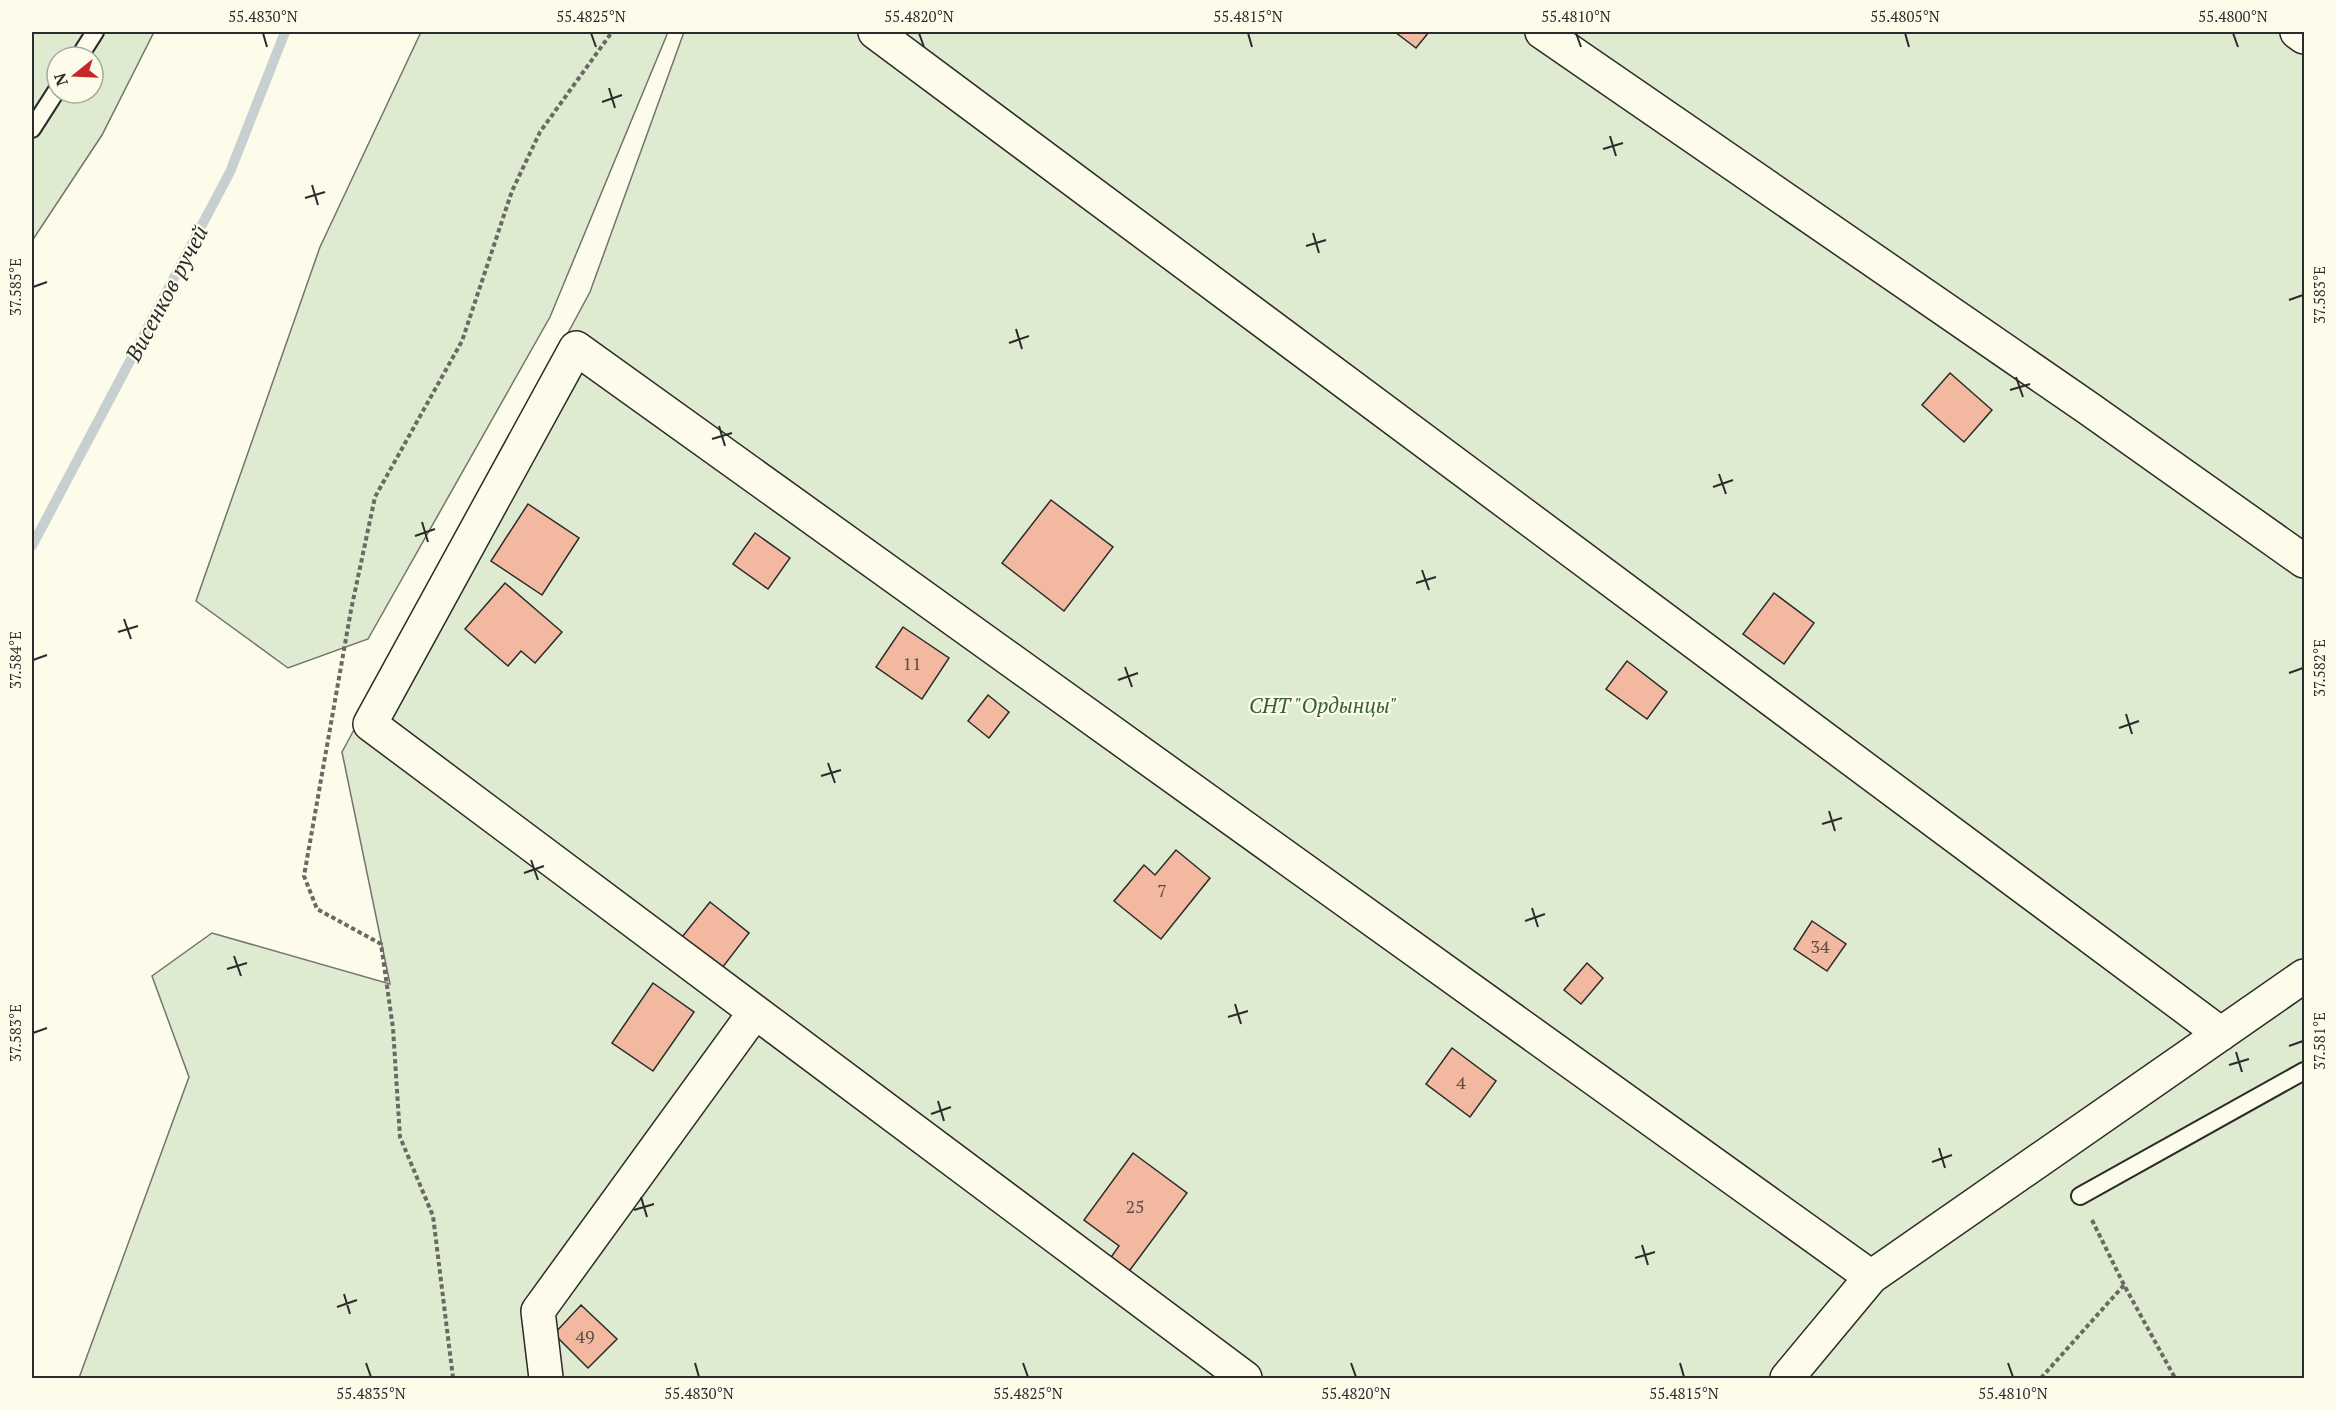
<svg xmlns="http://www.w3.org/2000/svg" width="2336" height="1410" font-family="'PT Serif',serif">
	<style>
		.green { fill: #deebd1; stroke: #74746e; stroke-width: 1.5; fill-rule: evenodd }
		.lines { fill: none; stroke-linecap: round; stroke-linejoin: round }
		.stream { stroke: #c7d0d0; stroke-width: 10 }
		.building { fill: #f2b8a0; stroke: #2b2b2b; stroke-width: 1.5 }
		.lane-casing { stroke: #2b2b2b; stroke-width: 20 }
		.street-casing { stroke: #2b2b2b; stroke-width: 36 }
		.path { stroke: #6a6964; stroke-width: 4; stroke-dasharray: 4.5 3; stroke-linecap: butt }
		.lane { stroke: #fdfbea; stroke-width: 16 }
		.street { stroke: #fdfbea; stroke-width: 33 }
		.ticks { fill: none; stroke: #2b2b2b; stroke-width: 2 }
		.labels { text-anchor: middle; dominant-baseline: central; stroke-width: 4.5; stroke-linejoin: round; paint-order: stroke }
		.number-label { font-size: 18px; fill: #5d4e48 }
		.park-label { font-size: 21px; font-style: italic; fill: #34623c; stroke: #fdfbea }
		.water-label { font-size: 22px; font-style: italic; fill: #2b2b2b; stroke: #fdfbea }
		.neatline { fill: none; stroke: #2b2b2b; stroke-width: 2 }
		.ticks-label { font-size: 15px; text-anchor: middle; fill: #2b2b2b }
	</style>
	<rect width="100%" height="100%" fill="#fdfbea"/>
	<path class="green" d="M32,32H154L102,135L32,241ZM57,57H93V93H57Z
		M421,32H668L550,317L368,639L288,668L196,601L320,247Z
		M684,32H2304V1378H79L189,1077L152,976L212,933L390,984L342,752L590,292Z"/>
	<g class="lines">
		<path class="stream" d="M32,546L230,172L285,32"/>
	</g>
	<path class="building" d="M1395,32H1429L1416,48Z
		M1950,373L1992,410L1964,442L1922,405Z
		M1051,500L1113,547L1064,611L1002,563Z
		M528,504L579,538L542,595L491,561Z
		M755,533L790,558L768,589L733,564Z
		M505,583L562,632L535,663L521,651L508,666L465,629Z
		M1774,593L1814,623L1784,664L1743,634Z
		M903,627L949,658L922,699L876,667Z
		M1627,661L1667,692L1647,719L1606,689Z
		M988,695L1009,712L989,738L968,721Z
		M1176,850L1210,878L1161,939L1114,901L1144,865L1155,875Z
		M710,902L749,933L722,968L682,937Z
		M1812,921L1846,944L1827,971L1794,949Z
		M1587,963L1603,978L1581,1004L1564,990Z
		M653,983L694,1012L653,1071L612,1043Z
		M1452,1048L1496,1081L1470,1117L1426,1084Z
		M1133,1153L1187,1193L1127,1274L1109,1260L1119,1246L1084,1220Z
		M581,1305L617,1339L588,1368L554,1334Z"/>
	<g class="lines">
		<defs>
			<path id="lane" d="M79,57L95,32
				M32,129L57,90
				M2080,1196L2304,1071"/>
			<path id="street" d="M875,32L2221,1034
				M1542,32L2088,408L2304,561
				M2297,32L2304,37
				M546,1378L538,1311L755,1012
				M1245,1378L370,724L576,348L1871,1277
				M1787,1378L1871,1277L2304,976"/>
		</defs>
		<use href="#lane" class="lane-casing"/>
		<use href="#street" class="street-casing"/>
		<path class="path" d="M2092,1220L2124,1285L2175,1378
			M453,1378L433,1216L400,1137L393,1028L381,944L317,909L304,876L351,610L375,497L462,341L512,191L540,132L612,32
			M2041,1378L2124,1285"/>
		<use href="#lane" class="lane"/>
		<use href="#street" class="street"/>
	</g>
	<path class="ticks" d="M263,33L267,47M591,33L596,47M919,33L924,47M1248,33L1252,47M1576,33L1581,47M1905,33L1909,47M2233,33L2238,47M609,88L615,108M602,102L622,95M1610,136L1616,156M1603,149L1623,143M312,185L318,205M305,198L325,192M1313,233L1319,253M1306,246L1326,240M33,287L47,282M2289,300L2303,295M1016,329L1022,349M1009,343L1029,336M2016,377L2023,397M2010,390L2030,384M719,426L725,446M712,439L732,433M1719,474L1726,494M1713,487L1733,480M422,522L428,542M415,536L435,529M1422,570L1429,590M1416,583L1436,577M124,619L131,639M118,632L138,626M33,660L47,655M1125,667L1132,687M2289,673L2303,668M1118,680L1138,673M2126,714L2132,734M2119,728L2139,721M828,763L835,783M821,776L841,770M1829,811L1835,831M1822,824L1842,818M531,860L538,880M524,873L544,866M1532,908L1538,927M1525,921L1545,914M234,956L241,976M227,969L247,963M1235,1004L1241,1024M1228,1017L1248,1011M33,1033L47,1028M2289,1046L2303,1041M2236,1052L2242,1072M2229,1065L2249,1059M938,1101L944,1121M931,1114L951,1107M1939,1148L1945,1168M1932,1162L1952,1155M641,1197L647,1217M634,1210L654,1204M1642,1245L1648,1265M1635,1258L1655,1252M344,1294L350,1314M337,1307L357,1300M366,1363L371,1377M695,1363L699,1377M1023,1363L1028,1377M1351,1363L1356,1377M1680,1363L1684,1377M2008,1363L2013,1377"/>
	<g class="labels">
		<g class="number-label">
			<text x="912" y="663">11</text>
			<text x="1162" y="890">7</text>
			<text x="1820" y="946">34</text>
			<text x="1461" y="1082">4</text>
			<text x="1135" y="1206">25</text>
			<text x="585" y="1336">49</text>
		</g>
		<g class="park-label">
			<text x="1323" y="705">СНТ "Ордынцы"</text>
		</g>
		<g class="water-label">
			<text transform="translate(166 293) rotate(-62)">Висенков ручей</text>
		</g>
	</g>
	<rect width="2336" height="1410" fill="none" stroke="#fdfbea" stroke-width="66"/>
	<g transform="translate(75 75) rotate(252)"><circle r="28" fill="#fdfbea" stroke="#a9a89e" stroke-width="1.5"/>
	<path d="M0-4.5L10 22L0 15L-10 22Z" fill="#c62828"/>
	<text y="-9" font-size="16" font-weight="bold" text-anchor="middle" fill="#2b2b2b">N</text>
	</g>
	<rect x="33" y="33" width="2270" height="1344" class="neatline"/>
	<g class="ticks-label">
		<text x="263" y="22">55.4830°N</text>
		<text x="591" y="22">55.4825°N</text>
		<text x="919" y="22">55.4820°N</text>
		<text x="1248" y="22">55.4815°N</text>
		<text x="1576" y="22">55.4810°N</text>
		<text x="1905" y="22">55.4805°N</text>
		<text x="2233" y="22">55.4800°N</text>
		<text transform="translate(16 287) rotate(-90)" y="5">37.585°E</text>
		<text transform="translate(2320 295) rotate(-90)" y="5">37.583°E</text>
		<text transform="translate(16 660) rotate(-90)" y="5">37.584°E</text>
		<text transform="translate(2320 668) rotate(-90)" y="5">37.582°E</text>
		<text transform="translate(16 1033) rotate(-90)" y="5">37.583°E</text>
		<text transform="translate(2320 1041) rotate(-90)" y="5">37.581°E</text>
		<text x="371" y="1399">55.4835°N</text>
		<text x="699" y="1399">55.4830°N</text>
		<text x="1028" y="1399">55.4825°N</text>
		<text x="1356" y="1399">55.4820°N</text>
		<text x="1684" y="1399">55.4815°N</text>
		<text x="2013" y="1399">55.4810°N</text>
	</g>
</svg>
